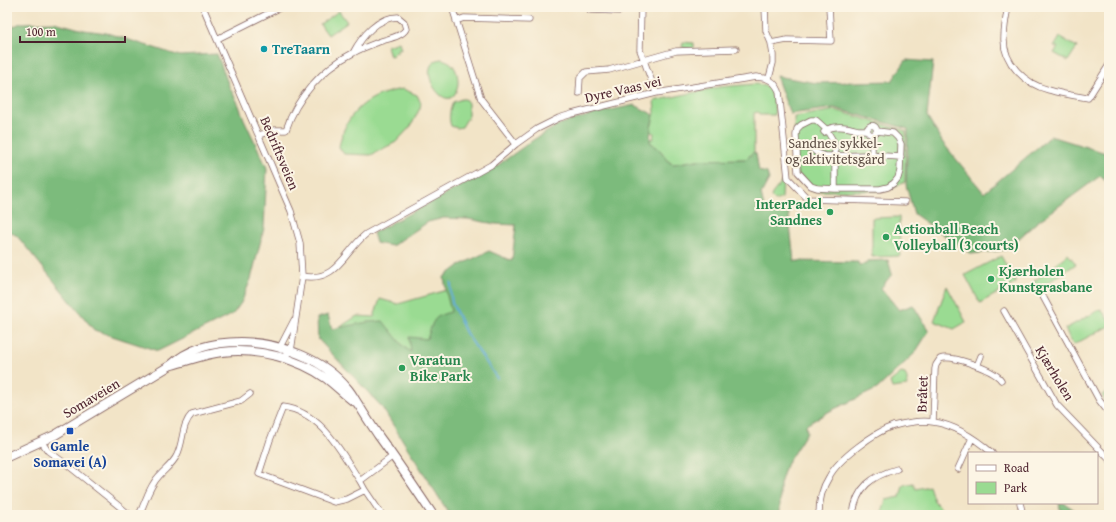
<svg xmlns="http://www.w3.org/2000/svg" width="1116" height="522" font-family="'Gentium Book Plus',serif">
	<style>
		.green { fill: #9adb92; stroke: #727d5e }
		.forest { fill: #7bbb7c; stroke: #626d54 }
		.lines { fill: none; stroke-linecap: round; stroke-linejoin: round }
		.stream { stroke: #62acda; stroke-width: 2 }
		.minor-casing { stroke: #856462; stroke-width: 7 }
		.secondary-casing { stroke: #856462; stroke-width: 10 }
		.minor { stroke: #fff; stroke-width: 5.5 }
		.secondary { stroke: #fff; stroke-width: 8 }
		.culture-dot { fill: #0f9aa8; stroke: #fcf5e5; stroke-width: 1.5 }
		.leisure-dot { fill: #2e9e5b; stroke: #fcf5e5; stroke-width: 1.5 }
		.transit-dot { fill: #1a4fb4; stroke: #fcf5e5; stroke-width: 1.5 }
		.labels { text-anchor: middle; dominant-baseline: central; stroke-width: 4; stroke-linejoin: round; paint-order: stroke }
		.culture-label { font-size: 14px; font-weight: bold; fill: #0d838f; stroke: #fcf5e5; text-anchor: start }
		.street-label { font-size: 14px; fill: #4a1f2b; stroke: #fcf5e5 }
		.park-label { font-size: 14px; fill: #5e4e45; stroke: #fcf5e5 }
		.leisure-label { font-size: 14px; font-weight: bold; fill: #27864d; stroke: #fcf5e5; text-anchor: start }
		.transit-label { font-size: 14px; font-weight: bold; fill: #164399; stroke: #fcf5e5 }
	</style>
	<rect width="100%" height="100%" fill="#fcf5e5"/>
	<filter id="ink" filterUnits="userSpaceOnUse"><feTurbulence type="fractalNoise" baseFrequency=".025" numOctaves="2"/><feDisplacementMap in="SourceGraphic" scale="8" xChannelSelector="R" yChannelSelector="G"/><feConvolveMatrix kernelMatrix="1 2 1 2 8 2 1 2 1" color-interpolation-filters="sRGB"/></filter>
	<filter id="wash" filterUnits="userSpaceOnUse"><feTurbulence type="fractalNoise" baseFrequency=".012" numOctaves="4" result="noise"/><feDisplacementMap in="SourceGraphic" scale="16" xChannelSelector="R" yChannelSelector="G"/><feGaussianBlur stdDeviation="0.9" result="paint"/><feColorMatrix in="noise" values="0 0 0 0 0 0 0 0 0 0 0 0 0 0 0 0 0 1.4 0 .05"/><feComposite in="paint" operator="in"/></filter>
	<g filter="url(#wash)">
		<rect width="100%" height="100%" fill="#f2e4c7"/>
		<path class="green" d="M339,11L347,22L328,35L320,24Z
			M1060,37L1077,47L1068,61L1054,53L1058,47H1054Z
			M399,42L401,49H397L398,52L393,53L394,55L390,56L387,46Z
			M683,42L694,43V47L693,49L684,48L682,47Z
			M441,59C446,60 451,62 454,67C459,74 460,90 453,96C441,109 414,64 441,59Z
			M755,84C776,86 773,97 775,115H759L758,112L754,113V152L746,159L697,160L674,164L670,163L660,150L650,142L649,139H653L654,133L650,132L655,112L654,101L719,87Z
			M403,89L417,95L421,103L420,108L411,126L396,142L371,155L344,154L339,147C345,112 369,94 403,89Z
			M462,99H465L468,103V117L462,127L457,128L451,126C448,117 450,110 453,102Z
			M835,110L906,131L905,182L887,191H812L796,172L794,117Z
			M783,180L782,198L775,201L771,197L772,194Z
			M899,217L900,256L872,257V218Z
			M1068,254L1076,264L1037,290L1033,282Z
			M1001,256L1016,283L980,303L965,275Z
			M468,284L440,399L326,336L357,316L374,317L380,299L398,304Z
			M947,286L966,322L954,329L934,321Z
			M1101,309L1109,320V326L1073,345L1065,329Z
			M901,373L905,374L907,378V386L892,388L890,382Z
			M1109,391V408L1102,395Z
			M913,483L916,489L929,486L934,501L941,508L946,515H881L886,500L900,497L903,485Z"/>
		<path class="forest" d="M54,22L84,30L107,33L180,56L217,54L229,86L238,103L244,119L267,168L264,228L251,279L241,303L233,314L158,351L94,330L17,236L7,230V29L21,23Z
			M906,60L933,62L927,116L943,143L984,193L1051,136L1109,154V184L1100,176L1036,223L1006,250L971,254L914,214L906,185L908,129L834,108L790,114L776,76L817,83L892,81Z
			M635,105L654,115L651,127L650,142L660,150L670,163L674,164L697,160L746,159L754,152L756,154L759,171L767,173L769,179L761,194L764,207L772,212L784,206L788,208L794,261L858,262L859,265L866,264L867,261L888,260L892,274L881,288L899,310L913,305L929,331L915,353L877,389L830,411L806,425L807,432L786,465L780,484V515H450L381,406L318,339L317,318L328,315L332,329L368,322L383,321L403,346L411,352L409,337L427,339C433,322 432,316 451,312L447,296L444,277L460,265L489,251L512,261L516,225L495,224L468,219L444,218L428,222L392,246L376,243L373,233L494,168L533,140L560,124L601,112Z
			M1059,503H1064L1082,515H1061Z"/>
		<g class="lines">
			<path class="stream" d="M451,283V296L452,303L466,333L497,378"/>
		</g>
	</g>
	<g filter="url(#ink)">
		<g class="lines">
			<defs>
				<path id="minor" d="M203,7L291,211L300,243L302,276L291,351L282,358
					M452,7L481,99L516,144
					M641,7L640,50L656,93
					M765,7L766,31L771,43L773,55V63L769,78
					M1008,7C1006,17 1004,27 1004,38C1003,63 1025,84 1049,90C1061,94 1075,96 1088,98L1109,65
					M590,10L620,11L631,7
					M456,21L464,18L529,20
					M217,39L281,7
					M771,43L787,40L831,41L829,7
					M579,93L580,78L586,72L609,70L676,51L736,49
					M867.5 130a4.5 4.5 0 1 1 9 0a4.5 4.5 0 1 1-9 0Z
					M855,130H867
					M824,132C832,124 848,127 858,130
					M259,135L274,130H286C296,98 323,68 353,53C360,49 368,46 376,43C384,39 401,38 406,29L404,22L398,17C378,17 362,36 353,53
					M797,148H811L817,153L826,156L867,155L901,157
					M872,155V135
					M835,189V144L826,129L816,120H811L801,125L797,129L796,135L798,172L811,186L817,188L835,189H880L888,187L894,183L898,178L900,171L901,144L898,138L893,133L877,131
					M302,276C337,283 344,252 366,234L491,165L516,144L537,129L559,118L572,114L656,93L756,77C768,78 774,80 779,91L788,178L808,199L905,202
					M1040,291L1099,400L1109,413
					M1004,311L1057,405L1109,459
					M281,350L280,347L294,320
					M977,366L981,356
					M933,422L935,369L936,365L940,359C951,354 994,370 1001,380
					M41,441L48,451L69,466L130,515
					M958,469L972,438
					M360,481L365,490L347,499L334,502L259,474L270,440L283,407C322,412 341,452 360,481L393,456
					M365,490L382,515
					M1020,503L1023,515
					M139,515C145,503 149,486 159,476C165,469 173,464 177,455C184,441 181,425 192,414L241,401L250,394
					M819,515C819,502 822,488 829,477C838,459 875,432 893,426C905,423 921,420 933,422C955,425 976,439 992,453
					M853,515C856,487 872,476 897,469"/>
				<path id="secondary" d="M172,365C188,361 205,354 222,352C258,348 298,358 327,379C336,386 344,394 353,401
					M7,457L55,435L171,365C190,347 215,342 241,342C280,343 323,358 348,389C353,395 356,402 360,407C366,417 372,426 378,435C397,461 415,488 433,515"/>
			</defs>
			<use href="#minor" class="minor-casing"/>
			<use href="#secondary" class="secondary-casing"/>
			<use href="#minor" class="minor"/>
			<use href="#secondary" class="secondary"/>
		</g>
	</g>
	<circle class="culture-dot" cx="264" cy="49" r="4"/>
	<g class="leisure-dot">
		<circle cx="830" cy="212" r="4"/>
		<circle cx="886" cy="237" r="4"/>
		<circle cx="991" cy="279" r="4"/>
		<circle cx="402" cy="368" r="4"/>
	</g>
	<rect class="transit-dot" x="66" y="427" width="8" height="8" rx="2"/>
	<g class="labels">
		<g class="culture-label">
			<text x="272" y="49">TreTaarn</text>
		</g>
		<g class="street-label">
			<text transform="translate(623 89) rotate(-13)">Dyre Vaas vei</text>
			<text transform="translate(280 153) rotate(67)">Bedriftsveien</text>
			<text transform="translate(1055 373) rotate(59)">Kjærholen</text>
			<text transform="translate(922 394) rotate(-88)">Bråtet</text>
			<text transform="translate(91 398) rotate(-31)">Somaveien</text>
		</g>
		<g class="park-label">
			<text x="835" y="143">Sandnes sykkel-<tspan x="835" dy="16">og aktivitetsgård</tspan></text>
		</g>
		<g class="leisure-label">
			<text x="822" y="204" text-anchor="end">InterPadel<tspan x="822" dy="16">Sandnes</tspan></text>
			<text x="894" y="229">Actionball Beach<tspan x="894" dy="16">Volleyball (3 courts)</tspan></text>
			<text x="999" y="271">Kjærholen<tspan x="999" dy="16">Kunstgrasbane</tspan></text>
			<text x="410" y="360">Varatun<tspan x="410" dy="16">Bike Park</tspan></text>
		</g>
		<g class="transit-label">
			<text x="70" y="446">Gamle<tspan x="70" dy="16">Somavei (A)</tspan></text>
		</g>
	</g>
	<rect width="1116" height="522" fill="none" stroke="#fcf5e5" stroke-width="24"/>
	<rect x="968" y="452" width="130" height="52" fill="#fcf5e5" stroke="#b59f9b"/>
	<rect x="976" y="465" width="20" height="6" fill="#ffffff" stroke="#b59f9b"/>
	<text x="1004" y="472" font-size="12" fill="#4a1f2b">Road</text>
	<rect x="976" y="482" width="20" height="12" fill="#9adb92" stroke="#b59f9b"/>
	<text x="1004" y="492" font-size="12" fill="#4a1f2b">Park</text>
	<path d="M20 36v6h105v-6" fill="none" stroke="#4a1f2b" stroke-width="2"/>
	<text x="26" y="36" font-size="12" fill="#4a1f2b" stroke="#fcf5e5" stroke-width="3" paint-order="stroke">100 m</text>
</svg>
